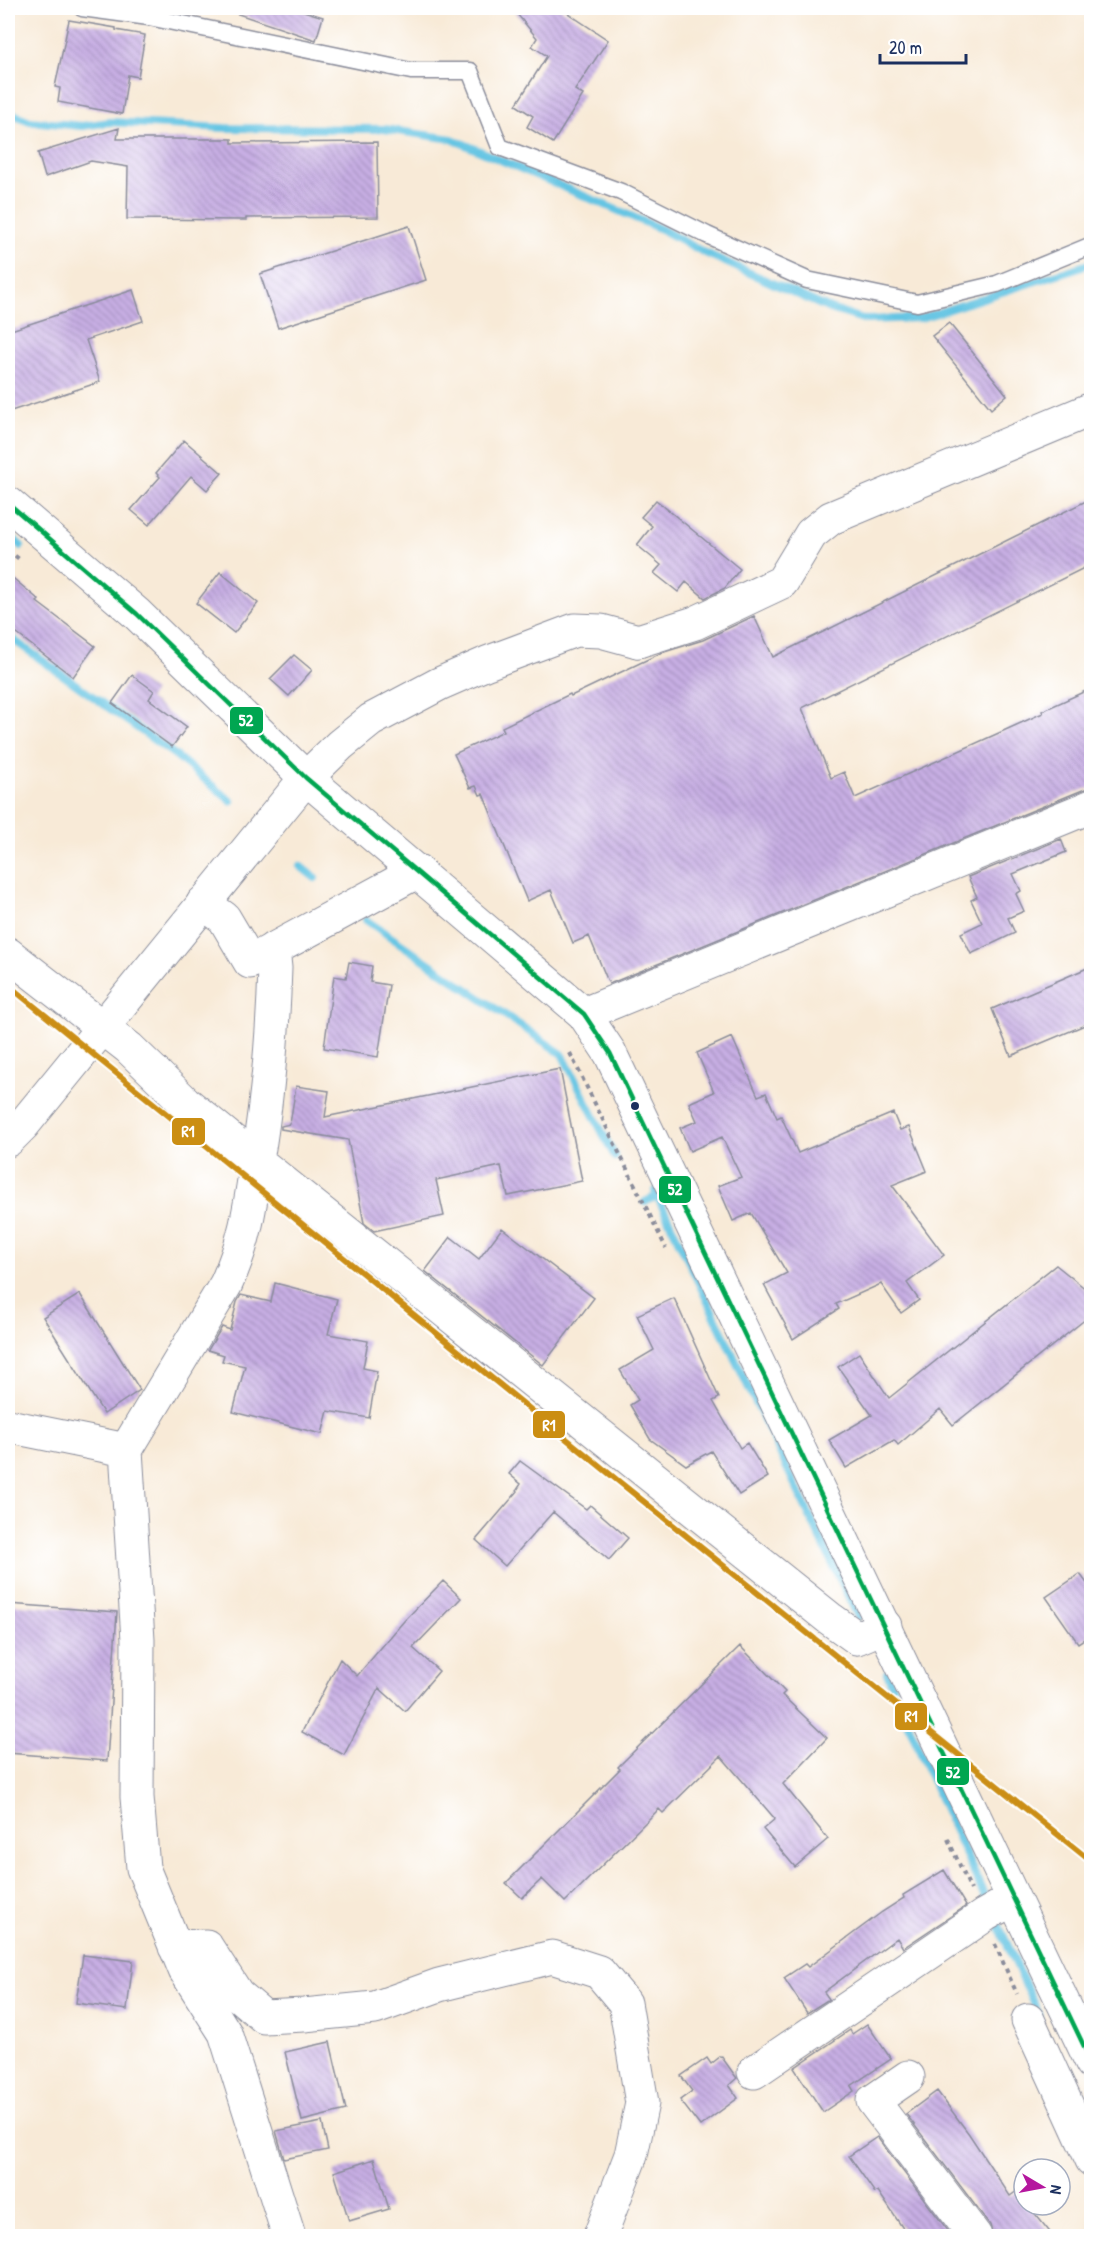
<svg xmlns="http://www.w3.org/2000/svg" width="1099" height="2244" font-family="'Patrick Hand',sans-serif">
	<style>
		.lines { fill: none; stroke-linecap: round; stroke-linejoin: round }
		.stream { stroke: #65c5e3; stroke-width: 8 }
		.building { fill: url(#building-back-hatch) }
		.service-casing { stroke: #8a8c9a; stroke-width: 19 }
		.minor-casing { stroke: #8a8c9a; stroke-width: 35 }
		.tertiary-casing { stroke: #8a8c9a; stroke-width: 35 }
		.primary-casing { stroke: #8a8c9a; stroke-width: 35 }
		.path { stroke: #8a8c9a; stroke-width: 4; stroke-dasharray: 4.5 4.5; stroke-linecap: butt }
		.service { stroke: #fff; stroke-width: 16 }
		.minor { stroke: #fff; stroke-width: 33 }
		.tertiary { stroke: #fff; stroke-width: 33 }
		.primary { stroke: #fff; stroke-width: 33 }
		.bus-1-casing { stroke: #fff; stroke-width: 9 }
		.bus-1 { stroke: #00a651; stroke-width: 4.5 }
		.rail-1-casing { stroke: #fff; stroke-width: 10 }
		.rail-1 { stroke: #cb8e13; stroke-width: 6 }
		.bus-dot { fill: #1b2f5e; stroke: #fff; stroke-width: 2 }
		.line-badge { stroke: #fff; stroke-width: 2 }
		.badge-label { font-size: 16px; text-anchor: middle; font-weight: bold; fill: #fff }
	</style>
	<defs>
		<pattern id="building-back-hatch" width="6" height="6" patternUnits="userSpaceOnUse" patternTransform="scale(1.5)"><rect width="6" height="6" fill="#c8afe4"/><path d="M-1 5l2 2M0 0l6 6M5-1l2 2" fill="none" stroke="#a28fbc"/></pattern>
	</defs>
	<rect width="100%" height="100%" fill="#fff"/>
	<filter id="ink" filterUnits="userSpaceOnUse"><feTurbulence type="fractalNoise" baseFrequency=".0167" numOctaves="2"/><feDisplacementMap in="SourceGraphic" scale="12" xChannelSelector="R" yChannelSelector="G"/><feConvolveMatrix kernelMatrix="1 2 1 2 8 2 1 2 1" color-interpolation-filters="sRGB"/></filter>
	<filter id="wash" filterUnits="userSpaceOnUse"><feTurbulence type="fractalNoise" baseFrequency=".008" numOctaves="4" result="noise"/><feDisplacementMap in="SourceGraphic" scale="24" xChannelSelector="R" yChannelSelector="G"/><feGaussianBlur stdDeviation="1.35" result="paint"/><feColorMatrix in="noise" values="0 0 0 0 0 0 0 0 0 0 0 0 0 0 0 0 0 1.4 0 .05"/><feComposite in="paint" operator="in"/></filter>
	<g filter="url(#wash)">
		<rect width="100%" height="100%" fill="#f8ead7"/>
		<g class="lines">
			<path class="stream" d="M8,112L30,121L82,126L110,122L225,128L384,129L452,139L663,230L703,252L830,309L866,320L921,318L1092,263
				M8,534L21,546
				M8,636L175,755L231,801
				M300,866L315,878
				M366,920L562,1054L615,1157
				M655,1191L858,1617
				M645,1202L657,1196
				M887,1673L931,1778L989,1906
				M995,1917L1039,2015"/>
		</g>
		<g id="blocks">
			<path class="building" d="M232,8H294L323,17L316,40L232,12Z
				M512,8H560L608,40L575,90L583,95L553,143L527,127L533,116L516,105L547,56L532,46L537,38Z
				M69,20L116,28V30L145,35L138,77L128,75L122,114L58,102L60,88L55,87Z
				M119,128L117,139H232V143L377,142L378,217L246,218V220L127,219L128,167L91,161L45,177L38,153Z
				M409,226L426,280L278,328L260,274Z
				M133,290L143,321L86,340L100,382L8,412V331Z
				M949,323L1007,395L991,409L932,336Z
				M184,440L222,473L207,490L191,476L149,525L131,510L160,477L156,473Z
				M1092,498V564L802,708L831,778L844,772L855,798L1043,713L1042,711L1092,688V788L1085,789L609,984L589,936L573,943L551,890L527,901L483,794L480,795L476,786L470,788L454,754L504,731L502,727L570,694L571,696L661,653L703,640L754,616L773,657Z
				M656,500L740,569L725,588L705,598L686,582L678,592L654,573L661,565L637,545L652,526L641,517Z
				M220,572L258,603L234,633L196,603Z
				M8,574L39,600L37,602L95,646L73,677L8,627Z
				M294,655L312,670L289,696L270,679Z
				M132,675L154,691L149,699L187,727L172,747L112,703Z
				M1061,839L1066,852L1013,874L1021,891L1016,894L1024,911L1008,918L1015,933L971,954L961,933L982,923L971,900L977,897L968,877Z
				M349,962L372,966L370,982L389,985L378,1057L324,1048L334,976L346,978Z
				M1092,966V1022L1011,1056L992,1009Z
				M732,1037L758,1096L766,1093L777,1118L781,1116L798,1153L893,1113L900,1130L909,1127L927,1171L892,1185L944,1255L907,1283L919,1300L901,1313L881,1284L836,1304L839,1309L793,1339L764,1285L787,1273L751,1213L733,1221L718,1186L741,1177L722,1137L690,1151L680,1128L697,1121L689,1103L714,1092L697,1053Z
				M560,1069L582,1181L508,1196L501,1166L436,1180L444,1216L374,1231L364,1223L348,1140L281,1129V1126L290,1124L296,1086L329,1091L325,1117Z
				M502,1228L594,1298L543,1365L425,1271L451,1237L479,1259Z
				M1056,1265L1092,1294V1314L953,1425L940,1409L898,1445L894,1440L846,1468L829,1440L872,1415L838,1367L859,1353L889,1398Z
				M275,1283L337,1299L328,1334L368,1341L363,1368L377,1371L369,1418L328,1411L322,1434L233,1412L245,1366L222,1361L224,1355L208,1350L222,1327L230,1330L237,1302L241,1295L271,1302Z
				M80,1294L140,1390L104,1414L43,1317Z
				M674,1298L719,1398L713,1401L740,1448L747,1443L768,1477L739,1495L711,1451L686,1465L650,1439L630,1405L638,1400L620,1370L654,1350L637,1315Z
				M520,1461L586,1509L590,1505L628,1538L609,1560L553,1512L505,1566L476,1540L518,1491L517,1490L521,1484L509,1474Z
				M1080,1574L1092,1590V1634L1078,1643L1046,1597Z
				M443,1581L461,1598L413,1648L439,1671L405,1711L379,1688L344,1755L302,1732L340,1659L357,1676L404,1621Z
				M8,1604L117,1612L107,1761L8,1753Z
				M740,1646L785,1692L782,1695L827,1738L783,1784L828,1839L795,1867L763,1829L775,1819L721,1756L663,1813L659,1809L565,1902L542,1879L522,1898L506,1883L620,1769L618,1767Z
				M944,1870L966,1906L903,1948L897,1938L824,1992L829,1999L807,2013L784,1978L805,1964L808,1967L882,1912L904,1898L903,1895Z
				M83,1955L133,1961L127,2010L76,2003Z
				M867,2024L891,2059L851,2086L854,2091L823,2112L794,2068L850,2030L852,2034Z
				M330,2042L346,2110L302,2121L285,2052Z
				M721,2056L736,2077L737,2078L729,2085L738,2098L700,2126L680,2100L692,2091L681,2076L707,2058L711,2064Z
				M937,2091L969,2134L1010,2196L1017,2191L1024,2200V2205H1028L1053,2236H993L990,2225L906,2114Z
				M322,2122L328,2150L284,2159L276,2131Z
				M877,2137L952,2236H908L878,2191L875,2193L849,2156Z
				M374,2159L389,2209L349,2221L334,2172Z"/>
		</g>
	</g>
	<g filter="url(#ink)">
		<use href="#blocks" fill-opacity="0" stroke="#8a8c9a" stroke-width="1.5"/>
		<g class="lines">
			<defs>
				<path id="service" d="M82,8L149,17L411,71H470L500,147L621,192L707,235L807,280L917,303L997,284L1092,245"/>
				<path id="minor" d="M638,641L695,623L782,582L811,534L831,518L1092,409
					M203,903L224,918L250,962L418,871
					M273,949L275,968C273,1033 268,1096 257,1160C250,1207 246,1240 226,1284L126,1450L138,1640L137,1797L143,1868L185,1970L225,2033L289,2236
					M8,954L129,1048L185,1102L257,1161L829,1618L857,1638L885,1626
					M584,1014L1092,806
					M8,1426L126,1450
					M175,1947L206,1946L237,1994L264,2017L304,2015L375,2008L439,1985L552,1957L599,1972L625,2003L642,2103L631,2155L600,2236
					M1028,2020L1092,2160
					M754,2072L985,1915L1013,1899
					M908,2077L873,2101L975,2236"/>
				<path id="tertiary" d="M8,1140L23,1125L306,778L340,745L371,720L439,684L487,663L575,630L601,631L638,641"/>
				<path id="primary" d="M8,503L137,614L306,778L584,1014L610,1053L1092,2063"/>
			</defs>
			<use href="#service" class="service-casing"/>
			<use href="#minor" class="minor-casing"/>
			<use href="#tertiary" class="tertiary-casing"/>
			<use href="#primary" class="primary-casing"/>
			<path class="path" d="M8,550L19,559
				M570,1053L666,1248
				M948,1839L971,1890
				M995,1944L1017,1994"/>
			<use href="#service" class="service"/>
			<use href="#minor" class="minor"/>
			<use href="#tertiary" class="tertiary"/>
			<use href="#primary" class="primary"/>
			<defs>
				<path id="bus-1" d="M8,503L137,614L306,778L584,1014L610,1053L1092,2063"/>
			</defs>
			<use href="#bus-1" class="bus-1-casing"/>
			<use href="#bus-1" class="bus-1"/>
			<defs>
				<path id="rail-1" d="M8,985L617,1480L1092,1862"/>
			</defs>
			<use href="#rail-1" class="rail-1-casing"/>
			<use href="#rail-1" class="rail-1"/>
		</g>
	</g>
	<circle class="bus-dot" cx="635" cy="1106" r="5"/>
	<g class="line-badge">
		<rect x="229" y="706" width="35" height="29" rx="6" fill="#00a651"/>
		<rect x="171" y="1117" width="35" height="29" rx="6" fill="#cb8e13"/>
		<rect x="658" y="1175" width="34" height="29" rx="6" fill="#00a651"/>
		<rect x="532" y="1410" width="34" height="29" rx="6" fill="#cb8e13"/>
		<rect x="894" y="1702" width="34" height="29" rx="6" fill="#cb8e13"/>
		<rect x="936" y="1757" width="34" height="29" rx="6" fill="#00a651"/>
	</g>
	<g class="badge-label">
		<text x="246" y="726">52</text>
		<text x="188" y="1137">R1</text>
		<text x="675" y="1195">52</text>
		<text x="549" y="1431">R1</text>
		<text x="911" y="1722">R1</text>
		<text x="953" y="1778">52</text>
	</g>
	<rect width="1099" height="2244" fill="none" stroke="#fff" stroke-width="30"/>
	<g transform="translate(1042 2187) rotate(100)"><circle r="28" fill="#ffffff" stroke="#a4acbf" stroke-width="1.5"/>
	<path d="M0-4.5L10 22L0 15L-10 22Z" fill="#b5179e"/>
	<text y="-9" font-size="16" font-weight="bold" text-anchor="middle" fill="#1b2f5e">N</text>
	</g>
	<path d="M880 54v9h86v-9" fill="none" stroke="#1b2f5e" stroke-width="3"/>
	<text x="889" y="54" font-size="18" fill="#1b2f5e" stroke="#ffffff" stroke-width="4.5" paint-order="stroke">20 m</text>
</svg>
